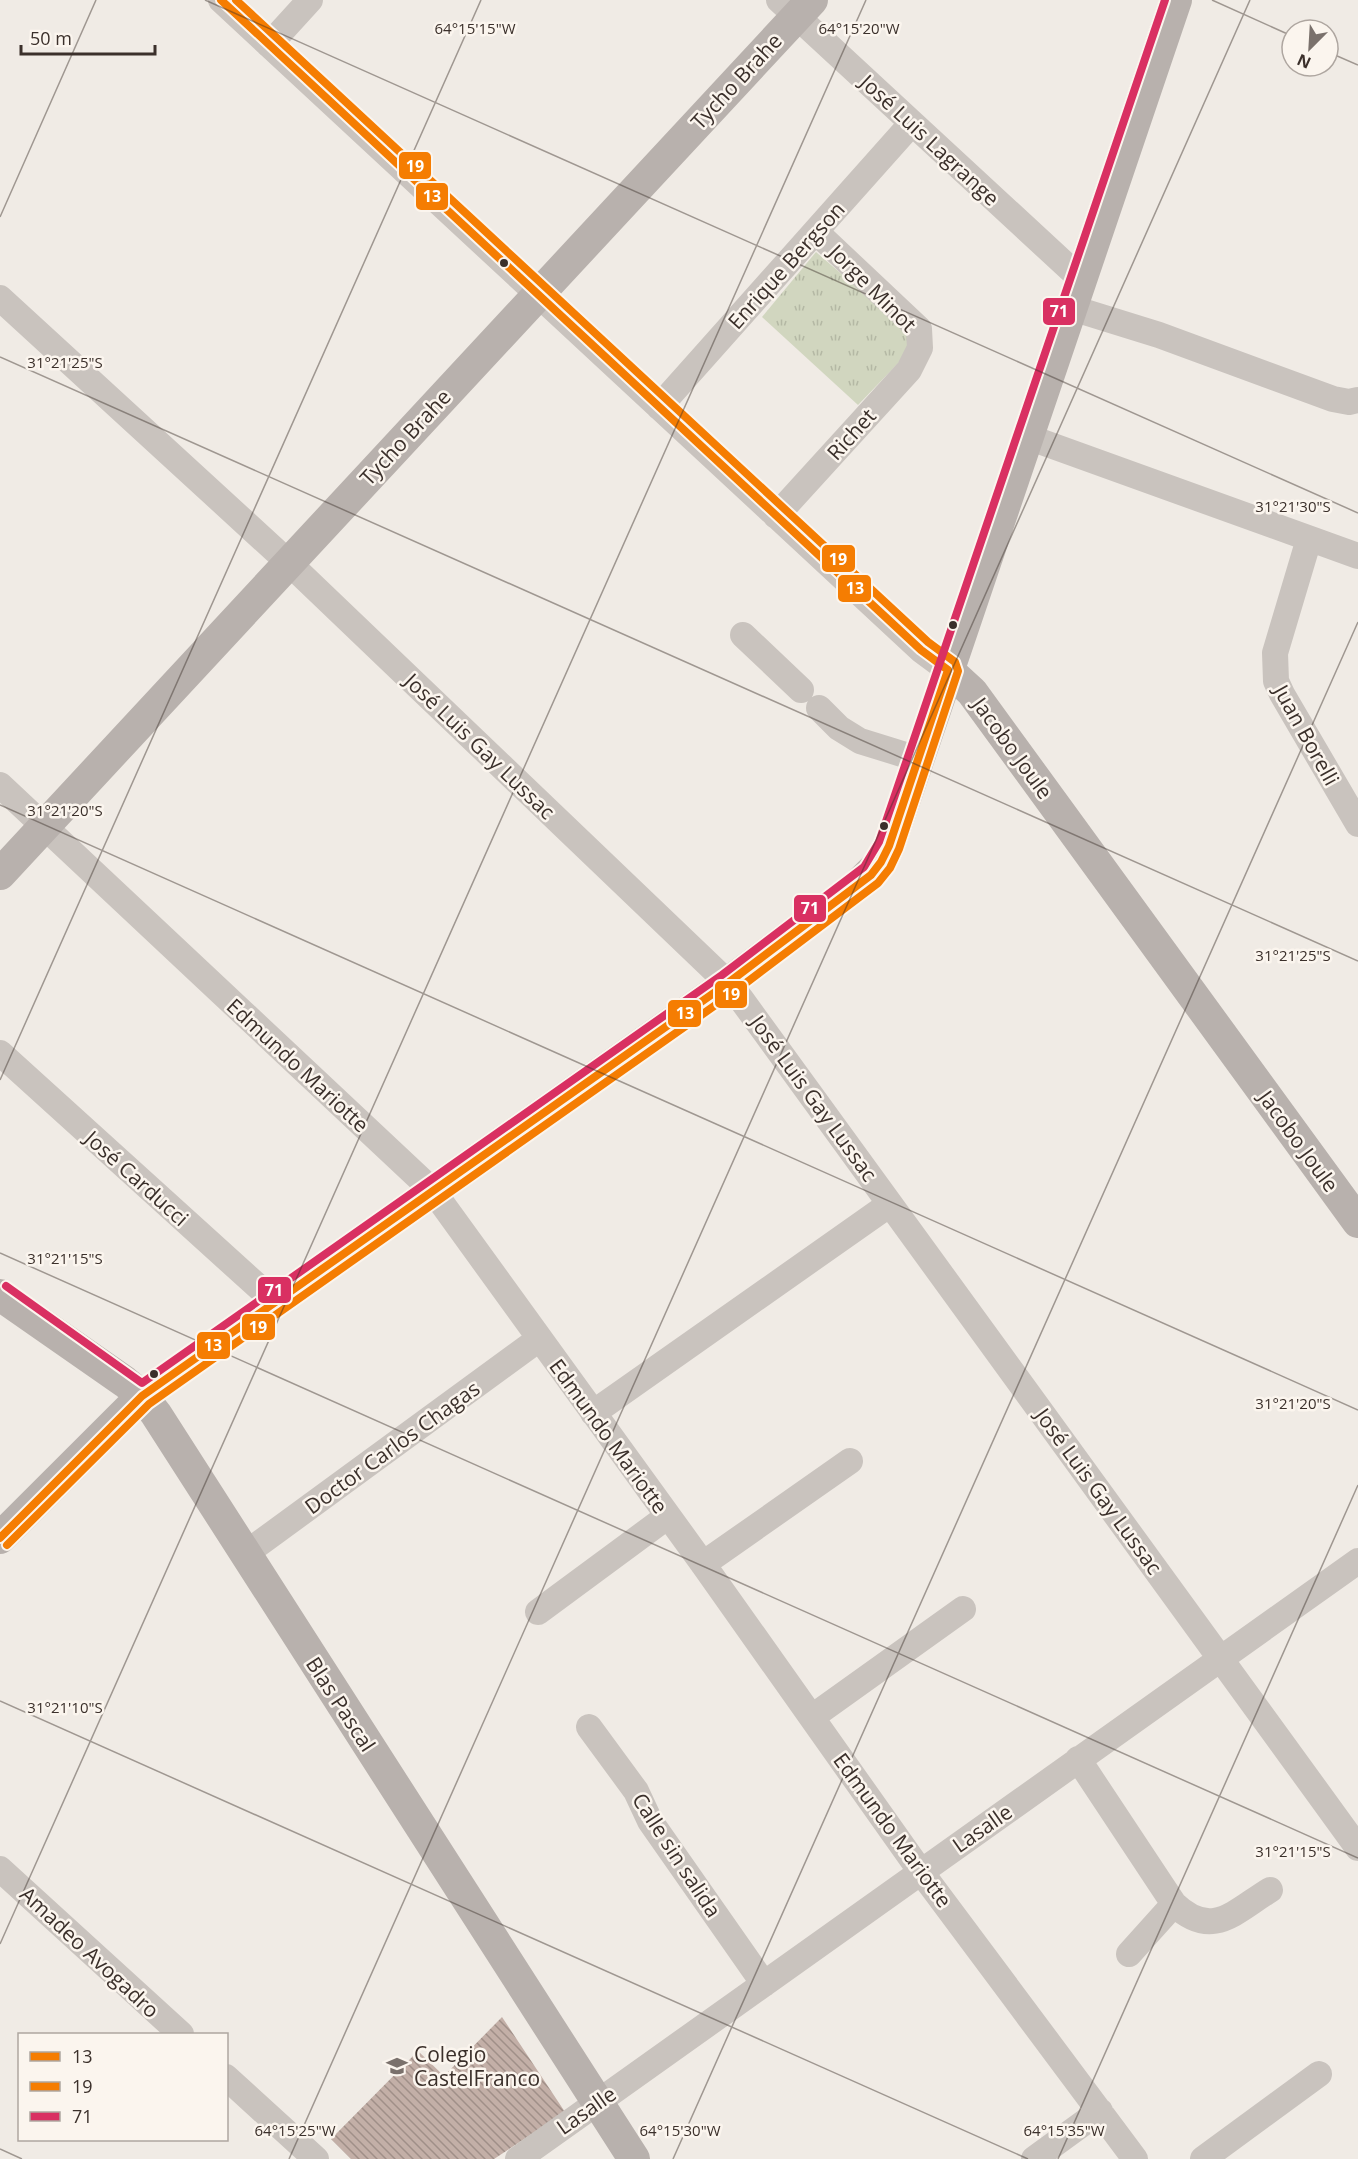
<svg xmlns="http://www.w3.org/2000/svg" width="1358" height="2159" font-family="'Open Sans',sans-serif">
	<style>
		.park { fill: url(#park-tufts) }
		.building { fill: url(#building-back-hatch) }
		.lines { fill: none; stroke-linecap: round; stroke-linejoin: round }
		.minor { stroke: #c9c3be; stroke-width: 26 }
		.major { stroke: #b8b1ad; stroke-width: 32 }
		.bus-1-casing { stroke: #fbf5ee; stroke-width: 12 }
		.bus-2-casing { stroke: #fbf5ee; stroke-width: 12 }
		.bus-3-casing { stroke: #fbf5ee; stroke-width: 12 }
		.bus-1 { stroke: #f57d02; stroke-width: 8 }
		.bus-2 { stroke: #f57d02; stroke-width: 8 }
		.bus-3 { stroke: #d93062; stroke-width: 8 }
		.ticks { fill: none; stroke: #3b302b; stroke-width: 1.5; stroke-opacity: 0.45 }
		.bus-dot { fill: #3b302b; stroke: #fbf5ee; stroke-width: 2 }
		.labels { text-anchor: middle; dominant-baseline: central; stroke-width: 5; stroke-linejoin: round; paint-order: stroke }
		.street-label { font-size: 21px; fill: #3b302b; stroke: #fbf5ee }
		.poi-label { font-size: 21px; fill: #3b302b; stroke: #fbf5ee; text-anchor: start }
		.ticks-label { font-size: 15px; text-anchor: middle; fill: #3b302b; stroke: #fbf5ee; stroke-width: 5; stroke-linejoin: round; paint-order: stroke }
		.line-badge { stroke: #fbf5ee; stroke-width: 2 }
		.badge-label { font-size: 16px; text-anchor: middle; font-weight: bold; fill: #fff }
	</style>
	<defs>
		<pattern id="park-tufts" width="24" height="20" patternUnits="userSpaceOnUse" patternTransform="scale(1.5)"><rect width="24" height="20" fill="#d1d6bf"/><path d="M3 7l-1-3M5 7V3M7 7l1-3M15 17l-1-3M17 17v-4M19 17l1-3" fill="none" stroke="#b4b8a4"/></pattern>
		<pattern id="building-back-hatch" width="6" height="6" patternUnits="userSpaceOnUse" patternTransform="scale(1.5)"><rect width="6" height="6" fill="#c3afa7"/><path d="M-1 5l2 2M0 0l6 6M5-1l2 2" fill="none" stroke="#a08f88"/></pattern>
	</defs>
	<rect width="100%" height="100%" fill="#f0ebe5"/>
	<path class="park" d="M816,252L909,332L906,355L858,405L762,317Z"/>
	<path class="building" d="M502,2017L565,2112L494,2159H351L331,2139L418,2051L444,2076Z"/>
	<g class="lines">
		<path class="minor" d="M221,0L921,650L948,670
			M779,0L1082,280
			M269,45L310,0
			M0,298L289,563L728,983L741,999L1358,1848
			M1072,308L1159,335L1333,399L1349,402L1358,400
			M659,407L912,123
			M1028,437L1358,556
			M776,516L909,370L920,348L919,329L816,232
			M1309,539L1275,653L1276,681L1282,694L1358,824
			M743,635L801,690
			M819,708L839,728L860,741L918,759
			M0,785L433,1191L703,1564L921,1872L1135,2159
			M0,1053L275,1302
			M593,1413L890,1204
			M245,1554L539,1339
			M703,1564L850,1461
			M538,1612L668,1516
			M812,1717L963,1609
			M589,1727L636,1791L650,1821L764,1984
			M1078,1759L1174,1904C1212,1940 1234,1912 1270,1890
			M0,1869L181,2034
			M1129,1954L1174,1904
			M226,2077L316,2159
			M518,2159L1358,1561
			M1034,2159L1100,2111
			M1203,2159L1319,2074"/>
		<path class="major" d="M948,670L972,692L1358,1222
			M0,874L812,0
			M0,1295L125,1382L142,1396L156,1414L634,2159
			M0,1538L142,1396L728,983L859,884L881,862L889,846L1176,0"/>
		<defs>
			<path id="bus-1" d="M0,1538L142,1396L728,983L871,875L881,862L889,846L948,670L921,650L221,0"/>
			<path id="bus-2" d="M7,1545L149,1404L734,992L878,883L890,868L899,849L958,671L955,662L928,642L236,0"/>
			<path id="bus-3" d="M6,1286L142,1383L722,975L864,867L879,842L1165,0"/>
		</defs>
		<use href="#bus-1" class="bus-1-casing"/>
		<use href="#bus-2" class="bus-2-casing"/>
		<use href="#bus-3" class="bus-3-casing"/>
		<use href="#bus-1" class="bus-1"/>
		<use href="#bus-2" class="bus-2"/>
		<use href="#bus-3" class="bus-3"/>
	</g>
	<path class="ticks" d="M205,0L1358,513M1212,0L1292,36M1328,52L1358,65M0,217L96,0M0,357L1358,961M0,805L1358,1410M0,1080L481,0M0,1253L1358,1858M0,1701L1028,2159M0,1944L866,0M0,2149L22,2159M289,2159L1250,0M673,2159L1358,622M1058,2159L1358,1485"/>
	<defs>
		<symbol id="school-bare" viewBox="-9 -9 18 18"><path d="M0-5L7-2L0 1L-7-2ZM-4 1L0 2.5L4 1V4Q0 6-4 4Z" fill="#7a716c" stroke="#fbf5ee" stroke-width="2.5" paint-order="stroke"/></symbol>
	</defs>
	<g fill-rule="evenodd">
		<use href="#school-bare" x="382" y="2051" width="30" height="30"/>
	</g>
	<g class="bus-dot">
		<circle cx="504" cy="263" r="5"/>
		<circle cx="953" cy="625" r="5"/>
		<circle cx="884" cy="826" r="5"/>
		<circle cx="154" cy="1374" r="5"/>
	</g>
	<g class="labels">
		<g class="street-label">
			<text transform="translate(736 81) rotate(-47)">Tycho Brahe</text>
			<text transform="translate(930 140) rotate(43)">José Luis Lagrange</text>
			<text transform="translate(786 265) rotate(-48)">Enrique Bergson</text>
			<text transform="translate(873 288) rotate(45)">Jorge Minot</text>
			<text transform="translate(851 434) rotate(-48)">Richet</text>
			<text transform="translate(405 437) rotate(-47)">Tycho Brahe</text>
			<text transform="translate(1307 735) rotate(61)">Juan Borelli</text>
			<text transform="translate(480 746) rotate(44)">José Luis Gay Lussac</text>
			<text transform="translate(1013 748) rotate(54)">Jacobo Joule</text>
			<text transform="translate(298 1065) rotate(43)">Edmundo Mariotte</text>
			<text transform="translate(814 1098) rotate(54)">José Luis Gay Lussac</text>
			<text transform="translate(1299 1141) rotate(54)">Jacobo Joule</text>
			<text transform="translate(137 1178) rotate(42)">José Carducci</text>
			<text transform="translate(609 1436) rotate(54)">Edmundo Mariotte</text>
			<text transform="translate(392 1447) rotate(-36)">Doctor Carlos Chagas</text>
			<text transform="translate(1099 1491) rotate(54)">José Luis Gay Lussac</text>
			<text transform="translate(341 1704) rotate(57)">Blas Pascal</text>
			<text transform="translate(982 1828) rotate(-35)">Lasalle</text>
			<text transform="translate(893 1830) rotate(54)">Edmundo Mariotte</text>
			<text transform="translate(677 1855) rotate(57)">Calle sin salida</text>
			<text transform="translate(90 1952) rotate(43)">Amadeo Avogadro</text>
			<text transform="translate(586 2110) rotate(-35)">Lasalle</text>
		</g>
		<g class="poi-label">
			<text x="414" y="2054">Colegio<tspan x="414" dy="24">CastelFranco</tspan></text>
		</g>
	</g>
	<g class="ticks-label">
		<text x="475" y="34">64°15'15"W</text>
		<text x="859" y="34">64°15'20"W</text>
		<text x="65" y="368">31°21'25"S</text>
		<text x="1293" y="512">31°21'30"S</text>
		<text x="65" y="816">31°21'20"S</text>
		<text x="1293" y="961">31°21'25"S</text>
		<text x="65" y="1264">31°21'15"S</text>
		<text x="1293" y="1409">31°21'20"S</text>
		<text x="65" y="1713">31°21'10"S</text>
		<text x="1293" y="1857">31°21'15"S</text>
		<text x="295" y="2136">64°15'25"W</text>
		<text x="680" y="2136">64°15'30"W</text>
		<text x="1064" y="2136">64°15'35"W</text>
	</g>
	<g class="line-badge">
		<rect x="398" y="151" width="34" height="29" rx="6" fill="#f57d02"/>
		<rect x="415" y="182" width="34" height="29" rx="6" fill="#f57d02"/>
		<rect x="1042" y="297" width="34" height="29" rx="6" fill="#d93062"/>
		<rect x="821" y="544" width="35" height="29" rx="6" fill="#f57d02"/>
		<rect x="837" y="574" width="35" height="29" rx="6" fill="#f57d02"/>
		<rect x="793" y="894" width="34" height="29" rx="6" fill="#d93062"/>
		<rect x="714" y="980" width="34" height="29" rx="6" fill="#f57d02"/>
		<rect x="667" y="999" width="35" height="29" rx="6" fill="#f57d02"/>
		<rect x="257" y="1276" width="35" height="28" rx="6" fill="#d93062"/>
		<rect x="241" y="1313" width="35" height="28" rx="6" fill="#f57d02"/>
		<rect x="196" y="1331" width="35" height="29" rx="6" fill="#f57d02"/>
	</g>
	<g class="badge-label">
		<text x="415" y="172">19</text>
		<text x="432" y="202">13</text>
		<text x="1059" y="317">71</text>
		<text x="838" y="565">19</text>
		<text x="855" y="594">13</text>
		<text x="810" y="914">71</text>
		<text x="731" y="1000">19</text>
		<text x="685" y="1019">13</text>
		<text x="274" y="1296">71</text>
		<text x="258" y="1333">19</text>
		<text x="213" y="1351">13</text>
	</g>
	<rect x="18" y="2033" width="210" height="108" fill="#fbf5ee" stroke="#aea6a0" stroke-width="1.5"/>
	<rect x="30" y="2052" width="30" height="9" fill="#f57d02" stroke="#aea6a0" stroke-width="1.5"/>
	<text x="72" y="2063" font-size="18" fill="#3b302b">13</text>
	<rect x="30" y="2082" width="30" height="9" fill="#f57d02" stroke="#aea6a0" stroke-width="1.5"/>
	<text x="72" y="2093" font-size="18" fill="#3b302b">19</text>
	<rect x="30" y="2112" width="30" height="9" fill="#d93062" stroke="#aea6a0" stroke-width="1.5"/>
	<text x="72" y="2123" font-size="18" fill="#3b302b">71</text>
	<g transform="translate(1310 48) rotate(204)"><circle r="28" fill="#fbf5ee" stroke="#aea6a0" stroke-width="1.5"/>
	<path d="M0-4.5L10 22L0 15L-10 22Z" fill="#7a716c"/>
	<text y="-9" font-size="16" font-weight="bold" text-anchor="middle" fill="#3b302b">N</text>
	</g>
	<path d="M21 45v9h134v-9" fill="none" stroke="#3b302b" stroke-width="3"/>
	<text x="30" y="45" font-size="18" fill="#3b302b" stroke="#fbf5ee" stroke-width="4.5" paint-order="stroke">50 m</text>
</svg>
